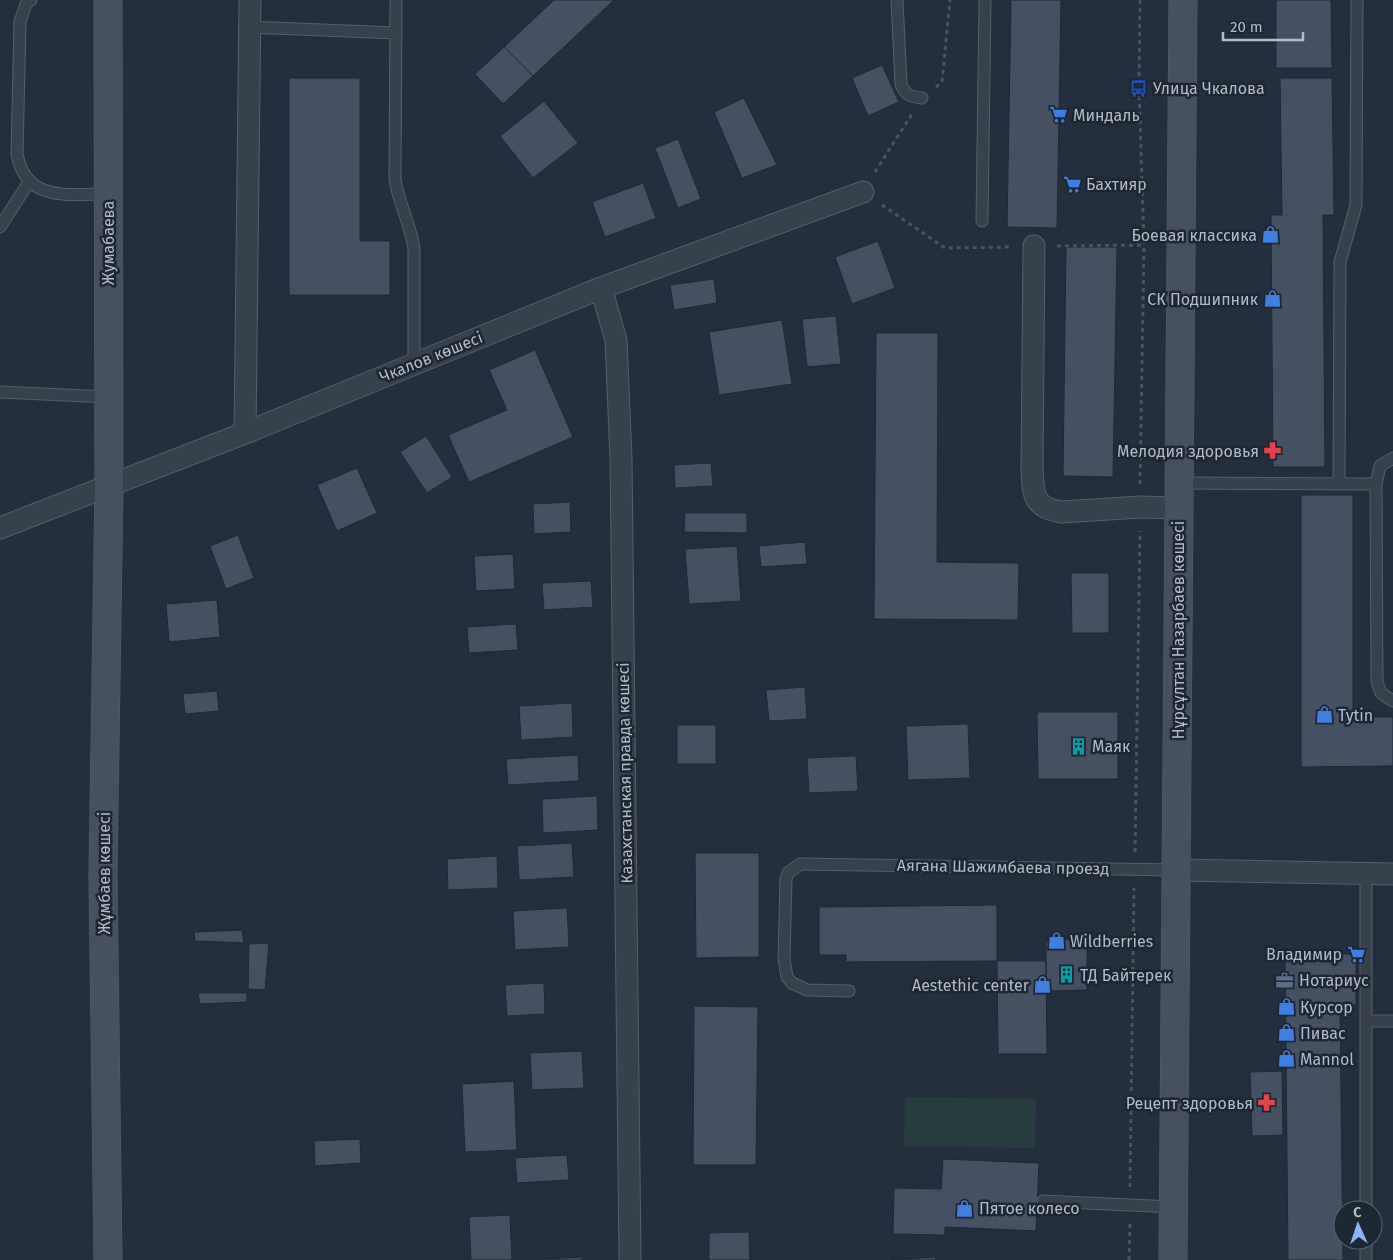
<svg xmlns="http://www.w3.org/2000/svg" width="1393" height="1260" font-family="'Fira Sans',sans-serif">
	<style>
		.green { fill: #263c3f }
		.building { fill: #455162; stroke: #1f2835 }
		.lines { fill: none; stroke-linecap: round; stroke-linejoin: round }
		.lane-casing { stroke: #565f6c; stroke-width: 13 }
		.street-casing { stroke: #565f6c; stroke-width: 23 }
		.secondary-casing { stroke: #565f6c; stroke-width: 29 }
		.path { stroke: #44595c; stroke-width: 3; stroke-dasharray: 4 4; stroke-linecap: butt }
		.lane { stroke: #38414e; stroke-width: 11 }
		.street { stroke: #38414e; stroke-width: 21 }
		.secondary { stroke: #465061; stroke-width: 28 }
		.labels { text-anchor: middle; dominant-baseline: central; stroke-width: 5; stroke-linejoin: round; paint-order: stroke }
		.poi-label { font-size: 16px; fill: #b4bcc9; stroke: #1d2633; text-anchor: start }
		.street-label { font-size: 16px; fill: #b4bcc9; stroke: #1d2633 }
	</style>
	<rect width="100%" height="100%" fill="#242f3e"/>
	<path class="green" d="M905,1097L1036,1099L1035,1148L904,1146Z"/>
	<path class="building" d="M554,0H614L533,76L504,47Z
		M1011,0H1061L1057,228L1007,227Z
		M1276,0H1331L1332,68H1276Z
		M504,47L533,76L503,104L475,74Z
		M882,65L899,102L868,116L852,78Z
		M289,78H360V241H390V295H289Z
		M1280,78H1332L1334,215H1323L1325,467H1273L1271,215H1282Z
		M744,98L777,165L742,178L714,112Z
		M544,101L578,143L533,178L500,136Z
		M678,139L701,199L678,208L655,148Z
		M643,183L656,218L605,237L592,202Z
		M878,241L895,288L852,304L835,257Z
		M1066,247H1117L1113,477L1063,476Z
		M714,279L717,303L674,310L670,285Z
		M836,316L841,364L807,367L802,319Z
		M782,320L792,384L719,395L709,332Z
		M876,333H938L937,562L1019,563L1018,620L874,619Z
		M535,350L573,437L469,482L448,435L507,410L489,370Z
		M426,436L452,477L427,493L400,452Z
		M711,463L713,486L675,488L674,465Z
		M357,468L377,513L337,531L317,485Z
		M1301,495H1353V717H1393V766L1301,767Z
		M570,502L571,532L534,534L533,504Z
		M685,513H747V533L684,532Z
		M238,535L254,578L226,589L210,546Z
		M805,542L807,564L761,567L759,546Z
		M737,546L741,601L689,604L685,549Z
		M513,554L515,589L476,591L474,556Z
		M1071,573H1109V633H1072Z
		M591,581L593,607L544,610L542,583Z
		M217,600L220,637L169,642L166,604Z
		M516,624L518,650L469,653L467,627Z
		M805,687L807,719L769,721L766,690Z
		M217,691L219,711L185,714L183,694Z
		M572,703L573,737L521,740L519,706Z
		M1037,712H1118V779H1038Z
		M968,724L970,778L908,780L906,726Z
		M677,725H716V764H677Z
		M578,755L579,781L508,785L506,759Z
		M856,756L858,791L809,793L807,758Z
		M597,796L598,830L543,833L542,799Z
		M572,843L574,877L519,880L517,846Z
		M695,853H759V957L696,958Z
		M497,856L498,888L448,890L447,859Z
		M997,905V961L846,962V955H819V907Z
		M567,908L569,947L515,950L513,911Z
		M242,930L244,943L195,941L194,932Z
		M1087,938V990L1046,991V941Z
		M269,943L265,990L248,989L249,944Z
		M1285,954H1356V1005H1340L1343,1260H1288Z
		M997,961H1046L1047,1054H998Z
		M544,983L545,1014L507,1016L505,985Z
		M198,993H247V1002L200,1004Z
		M694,1006L758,1007L756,1165H693Z
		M582,1051L584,1088L532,1090L530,1053Z
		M1282,1071L1283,1135L1252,1136L1250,1072Z
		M514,1081L517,1150L465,1152L462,1084Z
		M360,1139L361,1163L315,1166L314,1141Z
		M567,1155L569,1180L517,1183L515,1158Z
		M943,1159L1039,1163L1036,1231L945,1227V1235L893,1234L894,1188L941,1189Z
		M510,1215L512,1260H471L469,1217Z
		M749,1232L750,1260H709V1233Z
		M582,1257V1260H543V1259Z
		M935,1257L936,1260H890Z"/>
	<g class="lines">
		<defs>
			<path id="lane" d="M31,0L26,4L20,22L17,154C26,203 69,194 108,194
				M396,0L395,179C398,203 411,224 414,249V364
				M897,0L901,84C905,95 911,97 922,98
				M250,27L396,33
				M982,221L985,0
				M0,227L29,182
				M0,392L108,397
				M1393,458L1380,466L1376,484L1377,682L1381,693L1393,701
				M1179,483L1376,484
				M1339,484L1340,262L1356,205L1357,0
				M1366,873V1210
				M849,991L807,990L792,983L787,977L784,959L786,879L788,873L800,864L1177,870
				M1367,1021H1393
				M1043,1201L1173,1207
				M1366,1260V1240"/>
			<path id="street" d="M1034,246L1032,467C1033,493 1032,508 1062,512L1140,507L1178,508
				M601,288L616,340L621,458L630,1260
				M245,433L250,0
				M0,528L245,433L601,288L863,192
				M1177,870L1393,874"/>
			<path id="secondary" d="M108,0L109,486L103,874L108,1260
				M1173,1260L1183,0"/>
		</defs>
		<use href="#lane" class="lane-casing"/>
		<use href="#street" class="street-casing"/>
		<use href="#secondary" class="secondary-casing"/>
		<path class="path" d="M936,87L942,82L950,0
			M875,172L912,114
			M882,205L945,248L1010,247
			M1057,246L1144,245
			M1140,484L1144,245L1139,88L1140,0
			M1135,852L1140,531
			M1130,1187L1134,888
			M1129,1260L1130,1223"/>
		<use href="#lane" class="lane"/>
		<use href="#street" class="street"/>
		<use href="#secondary" class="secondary"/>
	</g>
	<defs>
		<symbol id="bus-bare" viewBox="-9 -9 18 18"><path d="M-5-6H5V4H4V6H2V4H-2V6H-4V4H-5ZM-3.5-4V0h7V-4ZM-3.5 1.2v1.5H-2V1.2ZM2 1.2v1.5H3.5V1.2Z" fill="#1a4fb4" stroke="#1d2633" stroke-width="2.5" paint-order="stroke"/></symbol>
		<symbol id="supermarket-bare" viewBox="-9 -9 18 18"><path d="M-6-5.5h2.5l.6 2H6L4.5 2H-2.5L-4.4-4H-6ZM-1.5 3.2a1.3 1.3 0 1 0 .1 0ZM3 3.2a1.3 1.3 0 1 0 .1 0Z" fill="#3f7fe0" stroke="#1d2633" stroke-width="2.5" paint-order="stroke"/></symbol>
		<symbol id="shop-bare" viewBox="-9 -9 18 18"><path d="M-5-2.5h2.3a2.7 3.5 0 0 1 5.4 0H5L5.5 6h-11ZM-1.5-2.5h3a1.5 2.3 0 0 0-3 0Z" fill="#3f7fe0" stroke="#1d2633" stroke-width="2.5" paint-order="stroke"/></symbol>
		<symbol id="pharmacy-bare" viewBox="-9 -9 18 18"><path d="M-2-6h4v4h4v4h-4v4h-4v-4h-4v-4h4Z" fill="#e0444e" stroke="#1d2633" stroke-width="2.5" paint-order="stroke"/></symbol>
		<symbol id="building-bare" viewBox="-9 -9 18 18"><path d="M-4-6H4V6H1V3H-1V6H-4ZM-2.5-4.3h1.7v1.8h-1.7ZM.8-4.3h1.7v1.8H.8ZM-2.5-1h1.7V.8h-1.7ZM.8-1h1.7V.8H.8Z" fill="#0f9aa8" stroke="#1d2633" stroke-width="2.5" paint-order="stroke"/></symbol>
		<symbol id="office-bare" viewBox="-9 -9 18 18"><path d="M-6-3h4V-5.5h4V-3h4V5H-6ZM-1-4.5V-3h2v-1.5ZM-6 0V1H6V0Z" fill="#5c6f8a" stroke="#1d2633" stroke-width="2.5" paint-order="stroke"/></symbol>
	</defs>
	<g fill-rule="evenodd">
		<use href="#bus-bare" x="1126" y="76" width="25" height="25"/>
		<use href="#supermarket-bare" x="1046" y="102" width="25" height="25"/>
		<use href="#supermarket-bare" x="1060" y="172" width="25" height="25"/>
		<use href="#shop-bare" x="1258" y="222" width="25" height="25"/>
		<use href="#shop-bare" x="1260" y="286" width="25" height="25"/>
		<use href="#pharmacy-bare" x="1260" y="438" width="25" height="25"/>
		<use href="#shop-bare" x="1312" y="702" width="25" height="25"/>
		<use href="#building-bare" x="1066" y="734" width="25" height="25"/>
		<use href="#shop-bare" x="1044" y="928" width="25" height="25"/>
		<use href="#supermarket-bare" x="1344" y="942" width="25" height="25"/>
		<use href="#building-bare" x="1054" y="962" width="25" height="25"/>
		<use href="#office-bare" x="1272" y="968" width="25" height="25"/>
		<use href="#shop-bare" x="1030" y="972" width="25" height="25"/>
		<use href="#shop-bare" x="1274" y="994" width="25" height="25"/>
		<use href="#shop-bare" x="1274" y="1020" width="25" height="25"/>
		<use href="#shop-bare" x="1274" y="1046" width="25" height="25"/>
		<use href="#pharmacy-bare" x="1254" y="1090" width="25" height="25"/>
		<use href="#shop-bare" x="952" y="1196" width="25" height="25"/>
	</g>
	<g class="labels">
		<g class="poi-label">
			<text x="1153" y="88">Улица Чкалова</text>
			<text x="1073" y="115">Миндаль</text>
			<text x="1086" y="184">Бахтияр</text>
			<text x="1257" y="235" text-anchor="end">Боевая классика</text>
			<text x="1258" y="299" text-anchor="end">СК Подшипник</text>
			<text x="1259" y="451" text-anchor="end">Мелодия здоровья</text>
			<text x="1338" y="715">Tytin</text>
			<text x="1092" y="746">Маяк</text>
			<text x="1070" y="941">Wildberries</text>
			<text x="1342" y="954" text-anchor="end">Владимир</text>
			<text x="1080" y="975">ТД Байтерек</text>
			<text x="1299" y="980">Нотариус</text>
			<text x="1029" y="985" text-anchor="end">Aestethic center</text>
			<text x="1300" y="1007">Курсор</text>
			<text x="1300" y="1033">Пивас</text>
			<text x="1300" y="1059">Mannol</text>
			<text x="1253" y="1103" text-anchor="end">Рецепт здоровья</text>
			<text x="979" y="1208">Пятое колесо</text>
		</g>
		<g class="street-label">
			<text transform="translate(108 243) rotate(-90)">Жумабаева</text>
			<text transform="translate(431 357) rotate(-22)">Чкалов көшесі</text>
			<text transform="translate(1178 630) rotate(-90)">Нұрсұлтан Назарбаев көшесі</text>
			<text transform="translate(625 773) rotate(-91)">Казахстанская правда көшесі</text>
			<text transform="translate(1003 867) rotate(1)">Аягана Шажимбаева проезд</text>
			<text transform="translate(104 873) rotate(-90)">Жұмбаев көшесі</text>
		</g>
	</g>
	<g transform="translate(1358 1225) rotate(357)"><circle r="24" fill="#1d2633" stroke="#59626f"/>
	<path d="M0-4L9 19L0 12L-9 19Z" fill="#8ab4f8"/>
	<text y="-8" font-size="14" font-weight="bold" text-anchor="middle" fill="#b4bcc9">С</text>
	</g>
	<path d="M1223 32v8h80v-8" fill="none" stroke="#b4bcc9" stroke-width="2.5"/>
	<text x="1230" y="32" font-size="15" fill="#b4bcc9" stroke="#1d2633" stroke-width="4" paint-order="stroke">20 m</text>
</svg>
